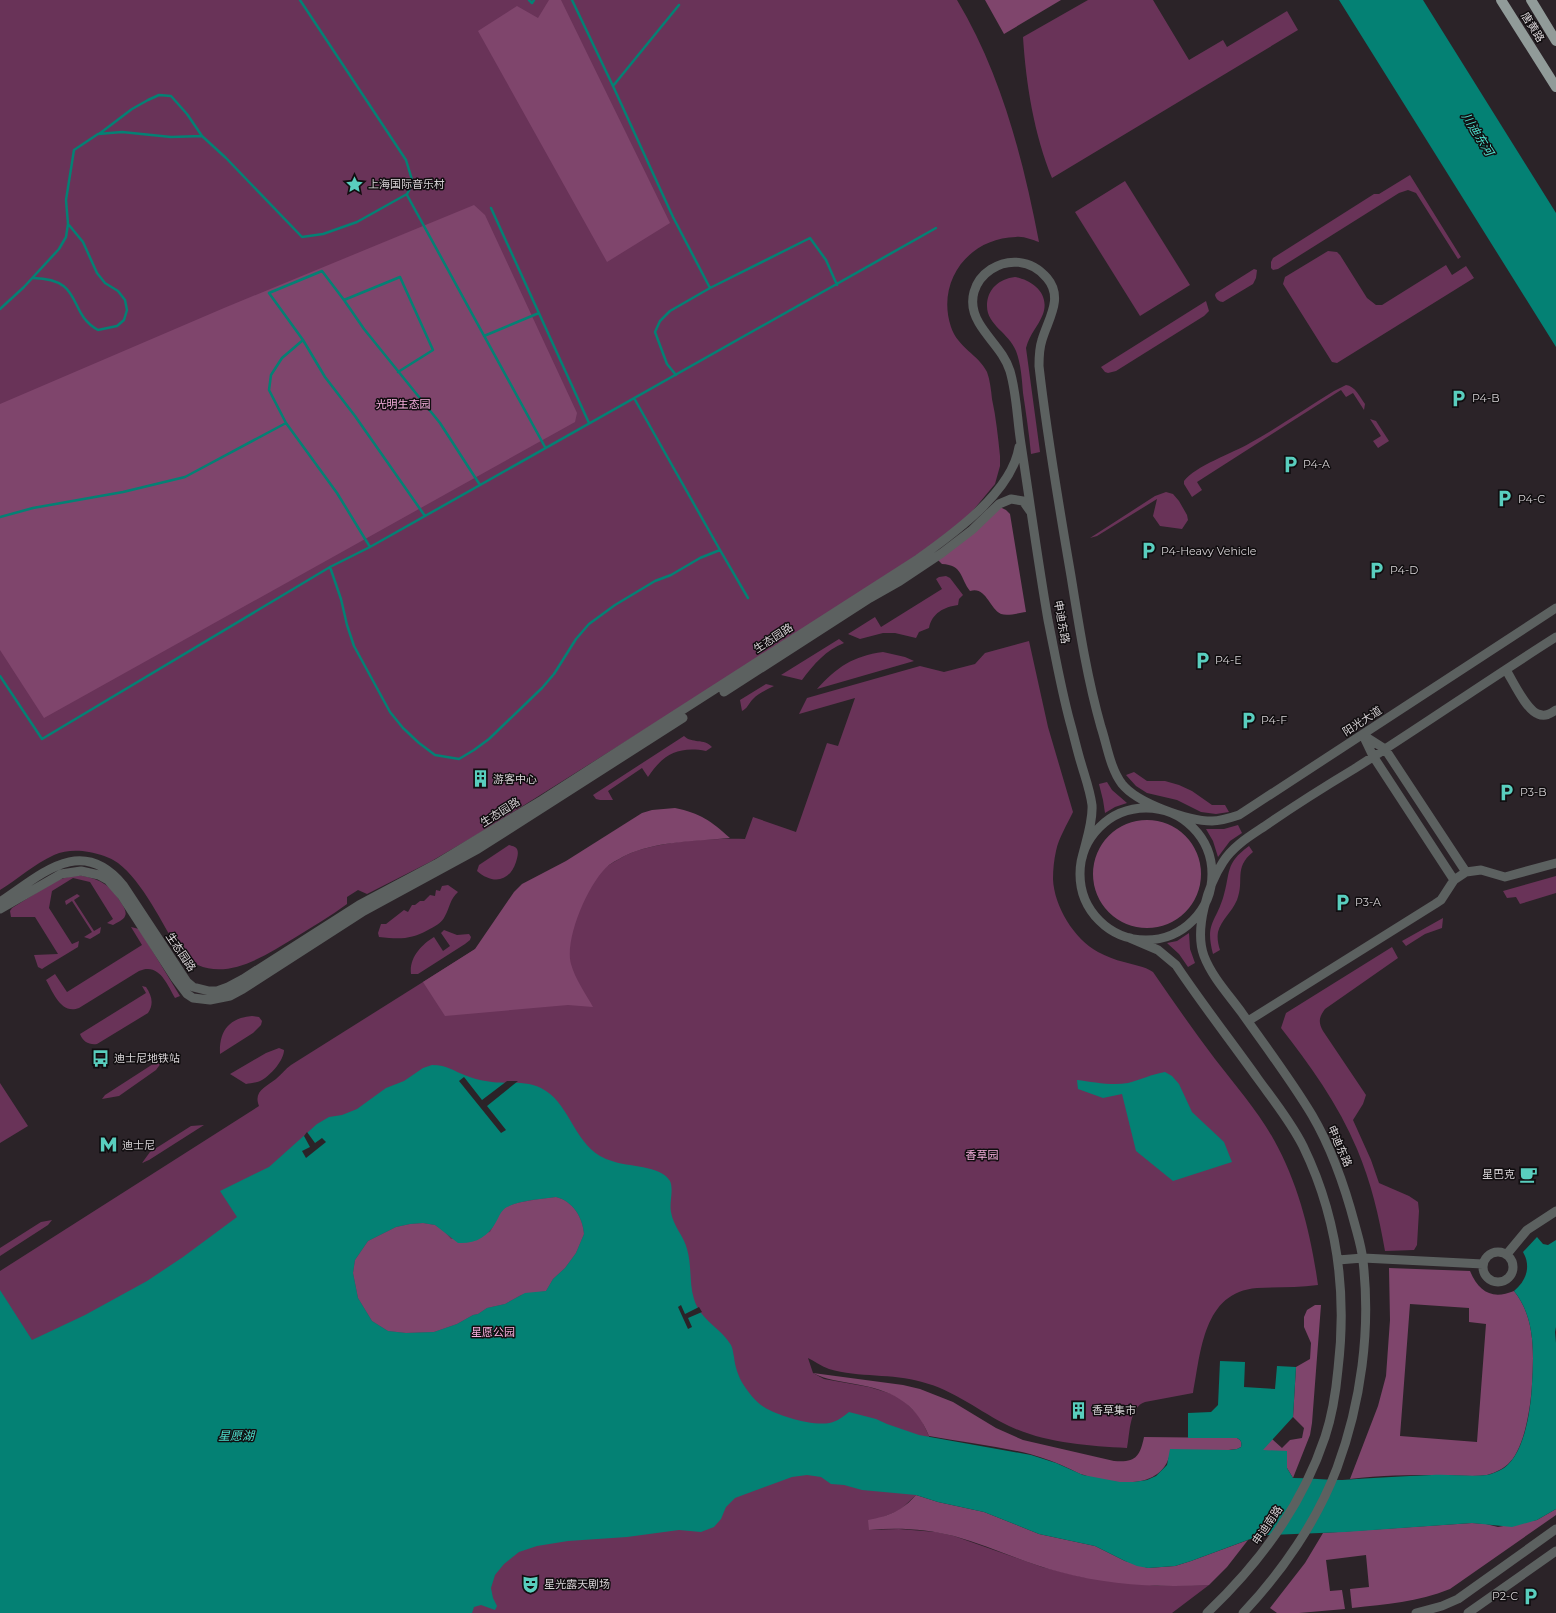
<svg xmlns="http://www.w3.org/2000/svg" width="1556" height="1613" font-family="Montserrat,'Noto Sans SC',sans-serif">
	<style>
		.green { fill: #693358 }
		.forest { fill: #7f456c; fill-rule: evenodd }
		.water { fill: #048174; fill-rule: evenodd }
		.pier { fill: #2b2328 }
		.lines { fill: none; stroke-linecap: round; stroke-linejoin: round }
		.stream { stroke: #048174; stroke-width: 2.5 }
		.minor { stroke: #5c6160; stroke-width: 9 }
		.major { stroke: #919b99; stroke-width: 10 }
		.labels { text-anchor: middle; dominant-baseline: central; stroke-width: 3; stroke-linejoin: round; paint-order: stroke }
		.street-label { font-size: 11px; fill: #d7d2d5; stroke: #110e10 }
		.poi-label { font-size: 11px; fill: #d7d2d5; stroke: #110e10; text-anchor: start }
		.park-label { font-size: 11px; fill: #f6afdd; stroke: #110e10 }
		.water-label { font-size: 12px; font-style: italic; fill: #4ddecc; stroke: #110e10 }
	</style>
	<rect width="100%" height="100%" fill="#2b2328"/>
	<path class="green" d="M0,0H957C1001,73 1023,159 1039,242C1032,240 1024,236 1016,237C968,238 936,282 951,327C958,348 978,354 987,372C990,380 991,390 992,399C996,417 998,437 1000,456V466L995,484L965,520L934,544L786,641L478,834L430,862L367,894L358,890L347,897V904C331,916 313,926 296,937C260,959 214,990 178,950C163,924 142,881 118,863C110,857 99,854 89,852C78,850 65,850 54,855C34,864 18,879 0,890Z
		M1088,0H1153L1189,60L1223,40L1227,47L1287,11L1298,30L1052,178C1034,134 1026,84 1023,37Z
		M1410,175L1461,257L1458,259L1416,193L1408,190L1399,193L1278,269L1273,270L1271,268V262L1273,258L1374,194H1379Z
		M1125,181L1190,285L1140,316L1075,212Z
		M1328,251L1337,252L1340,255L1367,298L1376,305H1382L1446,265L1452,275L1466,266L1474,278L1337,363L1332,362L1283,284L1285,277Z
		M1254,269L1257,270L1256,278L1253,284L1223,302C1219,302 1216,299 1215,295L1216,293Z
		M1015,277C1033,280 1050,294 1043,314C1038,327 1030,333 1026,348L1040,452L1031,454C1029,433 1026,413 1023,393C1022,380 1021,364 1016,351C1009,333 987,325 987,306C987,289 999,279 1015,277Z
		M1206,301L1209,311L1204,316L1116,371L1108,373L1105,372L1101,367Z
		M1346,385C1355,386 1360,397 1365,404L1364,410L1353,393L1346,397L1341,390L1197,482L1202,490L1192,497L1184,484V481C1195,466 1233,453 1250,443C1279,427 1306,408 1334,391Z
		M1370,419L1376,421L1389,441L1378,448L1373,441L1381,436Z
		M1166,492L1173,494L1179,501L1187,515L1188,520L1182,529L1160,526L1153,516L1157,499L1097,536L1090,538L1155,496Z
		M946,576L950,578L963,595L959,599L958,605C944,607 932,613 929,628L919,632L916,638L895,633H883L860,639L848,634L875,617L881,627L942,589L936,579L939,577Z
		M839,639L844,643C826,650 814,664 802,680L781,675Z
		M1029,641L1048,727L1073,812C1067,825 1059,837 1056,851C1054,860 1053,869 1053,879C1054,906 1074,939 1098,952C1106,956 1115,960 1124,962C1134,965 1144,966 1153,972C1173,1001 1193,1030 1215,1059C1235,1085 1258,1111 1274,1140C1299,1185 1311,1235 1318,1285C1298,1288 1278,1287 1257,1288C1203,1292 1201,1352 1193,1393L1145,1402C1129,1407 1130,1434 1127,1448C1087,1446 1045,1443 1009,1426C980,1412 954,1390 922,1382C892,1373 859,1378 829,1369C821,1366 814,1361 808,1358L813,1373L824,1379L869,1387L892,1394L903,1400L916,1413L921,1419L929,1436L930,1446L916,1495L900,1510L883,1517L869,1530L899,1529L936,1532L954,1536L1042,1567L1082,1577L1158,1586L1209,1585L1172,1613H0V1271L259,1106C253,1091 266,1087 276,1079C282,1074 285,1069 291,1065L609,865C616,861 623,856 631,853C662,841 712,838 745,839L753,817L796,832L827,743L838,746L855,698L799,714L807,698L920,666L944,672L975,664L985,653Z
		M883,652L905,657L914,661L817,689C837,667 853,656 883,652Z
		M766,684L774,686C766,690 759,693 753,699C749,703 747,709 742,711L740,700Z
		M684,736C692,744 704,738 712,747L706,751C679,746 663,754 648,777L642,768L608,791L613,800H600L596,799L593,795Z
		M1134,772L1147,781H1165L1179,785L1192,791L1212,805H1225L1229,812L1216,814L1201,812L1177,800L1147,793L1136,786L1126,775Z
		M1107,782L1112,790L1127,803L1115,807L1105,813L1103,800L1099,784Z
		M1238,825L1242,833L1230,841L1218,857L1213,841L1206,829H1224Z
		M509,845C512,846 515,846 517,849C519,853 517,858 516,862C509,883 492,884 477,871L479,865Z
		M1249,846L1253,852C1233,868 1245,880 1237,900C1232,912 1221,920 1218,932C1217,938 1218,944 1220,950L1213,954C1205,924 1215,923 1223,898C1231,873 1224,864 1249,846Z
		M76,875C99,878 110,884 122,904C124,908 127,912 125,916C124,920 116,923 113,925L107,923L113,919L90,882L73,878L52,891L49,908L72,944L79,941L78,947L45,967L42,969L38,967L34,955L58,954L35,917H11L10,911L12,908L57,880Z
		M1556,876V893L1520,904L1516,897L1507,898L1503,891Z
		M448,885L458,892C450,899 450,907 445,916C442,923 434,927 428,930C410,940 399,939 379,937L378,933L381,924H386L404,910L408,912L412,905H415L420,901H424L430,895L435,896L436,890L440,891L442,886Z
		M77,894L80,896L74,900L94,931L101,927L100,933L90,939L84,937L92,932L72,901L66,905L65,901Z
		M1443,918L1442,928L1425,934L1406,946L1402,941Z
		M131,927L139,929L180,996L175,998C167,984 159,962 139,971L79,1008C61,1015 53,992 46,980L55,974L67,992L142,945Z
		M444,930L457,935L469,934L471,937L470,940L465,944L418,974H411C409,958 421,945 434,937L443,951L450,946L441,933Z
		M1189,933L1190,949L1195,963L1188,967L1179,954L1167,943L1177,941Z
		M1392,947L1398,958L1325,1009C1319,1017 1318,1022 1323,1031L1366,1095L1363,1104L1353,1120L1371,1160L1379,1183L1409,1196L1418,1202L1419,1211L1417,1245L1414,1250L1385,1251C1379,1216 1371,1182 1357,1149C1338,1104 1310,1065 1281,1028L1286,1013Z
		M142,986L146,987C152,996 154,1004 148,1013L97,1044C89,1045 83,1042 80,1034L146,993Z
		M252,1016L259,1017L262,1021L261,1025L253,1033L220,1054C219,1031 229,1018 252,1016Z
		M279,1048L284,1050C284,1060 271,1075 262,1080C257,1083 251,1083 246,1084L230,1074L266,1053Z
		M167,1055L156,1070L119,1096L102,1099L105,1095Z
		M0,1083L28,1126L0,1143Z
		M204,1125L149,1160L142,1163L150,1152L191,1126Z
		M52,1220L48,1225L0,1256V1248L41,1222Z"/>
	<path class="forest" d="M549,0H561L670,223L607,262L478,31L517,6L538,18Z
		M985,0H1061L1004,34Z
		M474,205L485,215L577,413L575,422L44,718L0,650V404L224,308Z
		M1000,507L1006,510L1010,514L1026,612C1019,613 1008,616 1001,614C989,608 986,586 970,591C960,578 963,565 942,564L937,559Z
		M675,808C700,813 711,821 730,838C697,841 662,841 631,853C624,856 615,861 609,865C589,881 564,939 571,964C575,979 586,994 593,1007L568,1005L445,1016L423,982L475,949L514,892L522,884L566,861L642,813L652,810Z
		M1093 874a54 54 0 1 1 108 0a54 54 0 1 1-108 0Z
		M556,1197C573,1201 583,1218 584,1234L576,1253L565,1268L553,1279L546,1291L521,1295L505,1304L487,1308L478,1314L473,1315L457,1324L434,1332L406,1333L388,1331L372,1321L358,1298L353,1273L355,1260L368,1241L396,1227L410,1224L423,1223L435,1225L443,1230L451,1239L490,1232C495,1224 498,1212 506,1207C515,1202 545,1198 556,1197Z
		M1389,1268L1470,1271C1479,1292 1492,1300 1514,1291C1535,1317 1534,1352 1532,1384C1531,1405 1525,1446 1510,1462C1505,1468 1495,1473 1487,1475C1472,1477 1456,1475 1441,1475C1411,1475 1380,1475 1350,1479L1378,1406L1386,1376L1390,1320ZM1410,1304L1469,1308V1322L1486,1324L1477,1442L1400,1436Z
		M1315,1305H1321L1312,1423L1310,1435L1293,1478L1287,1468V1461L1262,1450L1272,1439L1282,1448L1290,1440L1302,1438L1304,1428L1293,1417L1296,1367L1310,1359L1311,1343L1304,1327V1317L1307,1310Z
		M813,1373L903,1385L920,1389L953,1402L996,1428L1023,1440L1114,1461C1135,1463 1140,1457 1144,1437L1237,1438C1241,1440 1242,1442 1241,1447L1237,1449L1169,1457C1159,1491 1110,1484 1084,1475C1079,1474 1075,1471 1070,1469C1058,1463 1044,1458 1030,1454C997,1446 962,1442 929,1436C915,1401 890,1390 855,1384C840,1381 826,1380 813,1373Z
		M916,1495L938,1502L984,1512L1039,1534L1095,1546L1125,1561L1148,1568L1175,1566L1191,1561L1248,1540L1227,1567L1209,1585C1159,1588 1108,1585 1060,1572C1024,1563 990,1546 954,1536C927,1529 897,1527 869,1530L868,1520C889,1516 902,1511 916,1495Z
		M1556,1509V1515L1450,1589C1417,1602 1387,1604 1352,1608L1350,1589L1369,1587L1366,1555L1326,1560L1330,1591L1342,1590L1345,1609L1299,1613H1277L1270,1608L1305,1563L1323,1533L1472,1523L1486,1524L1498,1527L1537,1520Z"/>
	<path class="water" d="M1339,0H1423L1556,213V347Z
		M432,1065C448,1065 453,1071 467,1076C474,1079 484,1081 492,1082C509,1084 525,1080 541,1088C569,1102 573,1140 600,1156C604,1158 608,1160 612,1161C627,1167 661,1165 670,1181C674,1190 669,1203 671,1212C673,1226 684,1236 687,1249C692,1266 689,1283 694,1299C700,1320 721,1328 731,1345C733,1349 733,1353 734,1357C735,1366 738,1376 743,1384C748,1392 756,1402 764,1407C778,1416 817,1428 833,1422C839,1420 844,1416 849,1412L876,1419L887,1424L919,1435L1031,1455L1056,1463L1083,1475L1120,1482H1134L1147,1480L1156,1476L1167,1465L1170,1449L1230,1450L1237,1449L1241,1447C1242,1442 1241,1440 1237,1438H1188V1413L1211,1412L1218,1405L1220,1361L1245,1362L1244,1387L1275,1389L1277,1366L1296,1367L1293,1417L1263,1450L1287,1451V1468L1293,1478C1309,1478 1326,1480 1342,1480C1372,1478 1402,1476 1432,1475C1449,1474 1471,1477 1487,1475C1492,1474 1499,1471 1504,1468C1525,1453 1531,1408 1532,1384C1534,1352 1535,1317 1514,1291C1527,1280 1531,1266 1523,1252L1537,1237L1543,1244L1548,1245L1556,1240V1327L1555,1332L1556,1343V1509L1537,1520L1512,1527L1472,1523L1345,1532L1268,1535L1253,1538L1191,1561L1175,1566L1148,1568L1137,1566L1125,1561L1095,1546L1039,1534L984,1512L938,1502L916,1495L862,1490L844,1485L831,1484L821,1477L807,1475L792,1477L735,1498L726,1507L721,1519L714,1527L701,1532L679,1530L627,1537L568,1541L537,1546L519,1552L504,1564L495,1575L491,1588L493,1598L497,1606L495,1610L481,1605L474,1607L472,1613H0V1290L32,1340L85,1315L147,1281L183,1257L237,1217L220,1191L269,1167L317,1124L329,1117L342,1115L357,1109L386,1088L404,1081L423,1068ZM556,1197C573,1201 583,1218 584,1234L576,1253L565,1268L553,1279L546,1291L525,1293L505,1304L487,1308L478,1314L473,1315L457,1324L434,1332L406,1333L388,1331L372,1321L358,1298L353,1273L355,1260L368,1241L396,1227L410,1224L423,1223L435,1225L458,1243C475,1244 488,1237 496,1222C499,1217 501,1210 507,1207C521,1200 541,1199 556,1197Z
		M1165,1072L1172,1076L1179,1084L1192,1112L1224,1142L1232,1162L1173,1181L1136,1151L1122,1094L1103,1098L1078,1089L1077,1080C1093,1082 1112,1086 1128,1083C1140,1080 1152,1074 1165,1072Z"/>
	<path class="pier" d="M464,1077L482,1100L507,1081H518L487,1106L506,1130L501,1133L459,1081Z
		M307,1132L315,1143L322,1138L326,1142L306,1158L302,1151L310,1147L304,1136Z
		M681,1305L685,1314L699,1307L702,1312L688,1318L692,1327L688,1329L678,1307Z"/>
	<g class="lines">
		<path class="stream" d="M529,0L532,3L534,0
			M572,0L613,86L673,217L710,288
			M613,86L679,5
			M99,134L132,109L148,100L159,95L171,96L187,114L202,136
			M407,195L545,447
			M491,208L589,423
			M33,278C85,279 66,312 98,330L117,326L124,320L127,310L125,300L118,291L105,283L97,273L83,242L69,225
			M344,300L364,329L440,423L480,485
			M0,309L24,287L59,249L66,237L68,224L66,200L74,150L98,134L122,132L171,137L202,136L226,158L302,237L323,234L357,222L407,194L413,183L406,160L300,0
			M484,336L539,313
			M303,340L325,377L355,416L425,516
			M676,375L667,364L655,332L660,321L670,311L710,288L810,238L826,260L837,285
			M634,398L720,550L748,598
			M286,423L337,493L370,547
			M0,517L33,508L123,492L185,477L286,423L269,390L271,375L282,358L303,340L269,293L322,271L344,300L400,277L433,350L398,372
			M330,567L341,599L347,625L354,646L390,712L403,728L419,743L435,755L459,759L474,750L489,739L542,688L554,674L576,639L589,624L615,605L655,581L671,575L700,558L720,550
			M0,676L42,739L330,567L370,547L936,228"/>
		<path class="minor" d="M1506,670C1513,681 1526,710 1538,714C1545,717 1550,714 1556,710
			M724,692L870,598L900,581L942,553L972,530L999,504L1011,499L1023,501L1030,511
			M1363,735L1385,749L1466,872
			M1363,735L1373,756L1454,880
			M1080 874a66 66 0 1 1 132 0a66 66 0 1 1-132 0Z
			M1082,858C1086,841 1093,822 1092,805C1090,790 1085,777 1081,763C1077,750 1074,736 1070,722C1061,689 1055,654 1048,620C1038,562 1030,503 1021,444C1017,420 1017,395 1010,371C1004,352 989,340 979,323C953,279 1014,239 1047,278C1064,298 1048,319 1042,340C1039,349 1039,357 1039,366C1047,437 1059,506 1071,576C1079,626 1087,678 1101,727C1107,745 1110,768 1122,784C1137,803 1188,821 1212,821C1221,821 1230,818 1239,815L1556,608
			M0,902C41,875 81,834 123,885L187,982L193,987L209,991H217L228,987L243,979L359,905L436,864L542,800L918,559C953,534 1012,492 1019,447
			M0,909L61,874L81,871L99,875L108,880L122,896L175,978L187,994L193,998L210,1000L230,996L243,989L364,911L478,849L683,718
			M1130,938L1158,950L1176,965C1202,1004 1231,1041 1258,1079C1274,1101 1291,1122 1303,1146C1337,1216 1347,1293 1338,1369C1336,1391 1332,1416 1325,1437C1302,1506 1259,1564 1207,1613
			M1248,1021L1435,904L1441,900L1454,880L1466,872L1481,870L1505,877L1556,863
			M1483 1267a15 15 0 1 1 30 0a15 15 0 1 1-30 0Z
			M1507,1254L1527,1230L1556,1211
			M1338,1260L1363,1258L1483,1264
			M1243,1613C1282,1572 1317,1521 1337,1468C1361,1403 1371,1330 1363,1261C1362,1249 1358,1236 1355,1225C1345,1187 1332,1149 1312,1115C1291,1080 1266,1047 1242,1013C1229,995 1212,977 1204,956C1194,929 1208,885 1223,862C1233,846 1250,836 1265,826C1294,806 1324,787 1354,769C1422,726 1488,680 1556,637
			M1416,1613L1442,1606L1458,1599L1556,1529
			M1468,1613L1556,1551"/>
		<path class="major" d="M1501,0L1556,87
			M1531,0L1556,41"/>
	</g>
	<defs>
		<symbol id="sight-bare" viewBox="-9 -9 18 18"><path d="M0-6L1.8-2.2L6-1.7L2.9 1.2L3.7 5.4L0 3.3L-3.7 5.4L-2.9 1.2L-6-1.7L-1.8-2.2Z" fill="#59cebe" stroke="#110e10" stroke-width="2.5" paint-order="stroke"/></symbol>
		<symbol id="parking-bare" viewBox="-9 -9 18 18"><path d="M-3.5-5.5H1a3.5 3.5 0 0 1 0 7H-1V5.5H-3.5ZM-1-3.4V-.6H.8a1.4 1.4 0 0 0 0-2.8Z" fill="#59cebe" stroke="#110e10" stroke-width="2.5" paint-order="stroke"/></symbol>
		<symbol id="building-bare" viewBox="-9 -9 18 18"><path d="M-4-6H4V6H1V3H-1V6H-4ZM-2.5-4.3h1.7v1.8h-1.7ZM.8-4.3h1.7v1.8H.8ZM-2.5-1h1.7V.8h-1.7ZM.8-1h1.7V.8H.8Z" fill="#59cebe" stroke="#110e10" stroke-width="2.5" paint-order="stroke"/></symbol>
		<symbol id="bus-bare" viewBox="-9 -9 18 18"><path d="M-5-6H5V4H4V6H2V4H-2V6H-4V4H-5ZM-3.5-4V0h7V-4ZM-3.5 1.2v1.5H-2V1.2ZM2 1.2v1.5H3.5V1.2Z" fill="#59cebe" stroke="#110e10" stroke-width="2.5" paint-order="stroke"/></symbol>
		<symbol id="metro-bare" viewBox="-9 -9 18 18"><path d="M-5.5 5V-5H-3L0 0L3-5H5.5V5H3V-.5L0 4L-3-.5V5Z" fill="#59cebe" stroke="#110e10" stroke-width="2.5" paint-order="stroke"/></symbol>
		<symbol id="cafe-bare" viewBox="-9 -9 18 18"><path d="M-5.5-4.5H6V0H3Q3 3.5 0 3.5H-2.5Q-5.5 3.5-5.5 0ZM3-3.2v2h1.7v-2ZM-6 4.5H4V6H-6Z" fill="#59cebe" stroke="#110e10" stroke-width="2.5" paint-order="stroke"/></symbol>
		<symbol id="theatre-bare" viewBox="-9 -9 18 18"><path d="M-5-5.5Q0-4 5-5.5V0Q5 5 0 6Q-5 5-5 0ZM-3.3-2.5H-1v1.5H-3.3ZM1-2.5H3.3v1.5H1ZM-2.8 1Q0 5.5 2.8 1Z" fill="#59cebe" stroke="#110e10" stroke-width="2.5" paint-order="stroke"/></symbol>
	</defs>
	<g fill-rule="evenodd">
		<use href="#sight-bare" x="342" y="172" width="25" height="25"/>
		<use href="#parking-bare" x="1446" y="386" width="25" height="25"/>
		<use href="#parking-bare" x="1278" y="452" width="25" height="25"/>
		<use href="#parking-bare" x="1492" y="486" width="25" height="25"/>
		<use href="#parking-bare" x="1136" y="538" width="25" height="25"/>
		<use href="#parking-bare" x="1364" y="558" width="25" height="25"/>
		<use href="#parking-bare" x="1190" y="648" width="25" height="25"/>
		<use href="#parking-bare" x="1236" y="708" width="25" height="25"/>
		<use href="#building-bare" x="468" y="766" width="25" height="25"/>
		<use href="#parking-bare" x="1494" y="780" width="25" height="25"/>
		<use href="#parking-bare" x="1330" y="890" width="25" height="25"/>
		<use href="#bus-bare" x="88" y="1046" width="25" height="25"/>
		<use href="#metro-bare" x="96" y="1132" width="25" height="25"/>
		<use href="#cafe-bare" x="1516" y="1162" width="25" height="25"/>
		<use href="#building-bare" x="1066" y="1398" width="25" height="25"/>
		<use href="#theatre-bare" x="518" y="1572" width="25" height="25"/>
		<use href="#parking-bare" x="1518" y="1584" width="25" height="25"/>
	</g>
	<g class="labels">
		<g class="street-label">
			<text transform="translate(1533 27) rotate(58)">唐黄路</text>
			<text transform="translate(1062 622) rotate(80)">申迪东路</text>
			<text transform="translate(773 638) rotate(-33)">生态园路</text>
			<text transform="translate(1362 721) rotate(-33)">阳光大道</text>
			<text transform="translate(500 812) rotate(-32)">生态园路</text>
			<text transform="translate(181 952) rotate(56)">生态园路</text>
			<text transform="translate(1340 1146) rotate(66)">申迪东路</text>
			<text transform="translate(1267 1525) rotate(-56)">申迪南路</text>
		</g>
		<g class="poi-label">
			<text x="368" y="184">上海国际音乐村</text>
			<text x="1472" y="398">P4-B</text>
			<text x="1303" y="464">P4-A</text>
			<text x="1518" y="499">P4-C</text>
			<text x="1161" y="551">P4-Heavy Vehicle</text>
			<text x="1390" y="570">P4-D</text>
			<text x="1215" y="660">P4-E</text>
			<text x="1261" y="720">P4-F</text>
			<text x="493" y="779">游客中心</text>
			<text x="1520" y="792">P3-B</text>
			<text x="1355" y="902">P3-A</text>
			<text x="114" y="1058">迪士尼地铁站</text>
			<text x="122" y="1145">迪士尼</text>
			<text x="1515" y="1174" text-anchor="end">星巴克</text>
			<text x="1092" y="1410">香草集市</text>
			<text x="544" y="1584">星光露天剧场</text>
			<text x="1518" y="1596" text-anchor="end">P2-C</text>
		</g>
		<g class="park-label">
			<text x="403" y="404">光明生态园</text>
			<text x="982" y="1155">香草园</text>
			<text x="493" y="1332">星愿公园</text>
		</g>
		<g class="water-label">
			<text transform="translate(1478 134) rotate(58)">川迪东河</text>
			<text x="236" y="1435">星愿湖</text>
		</g>
	</g>
</svg>
